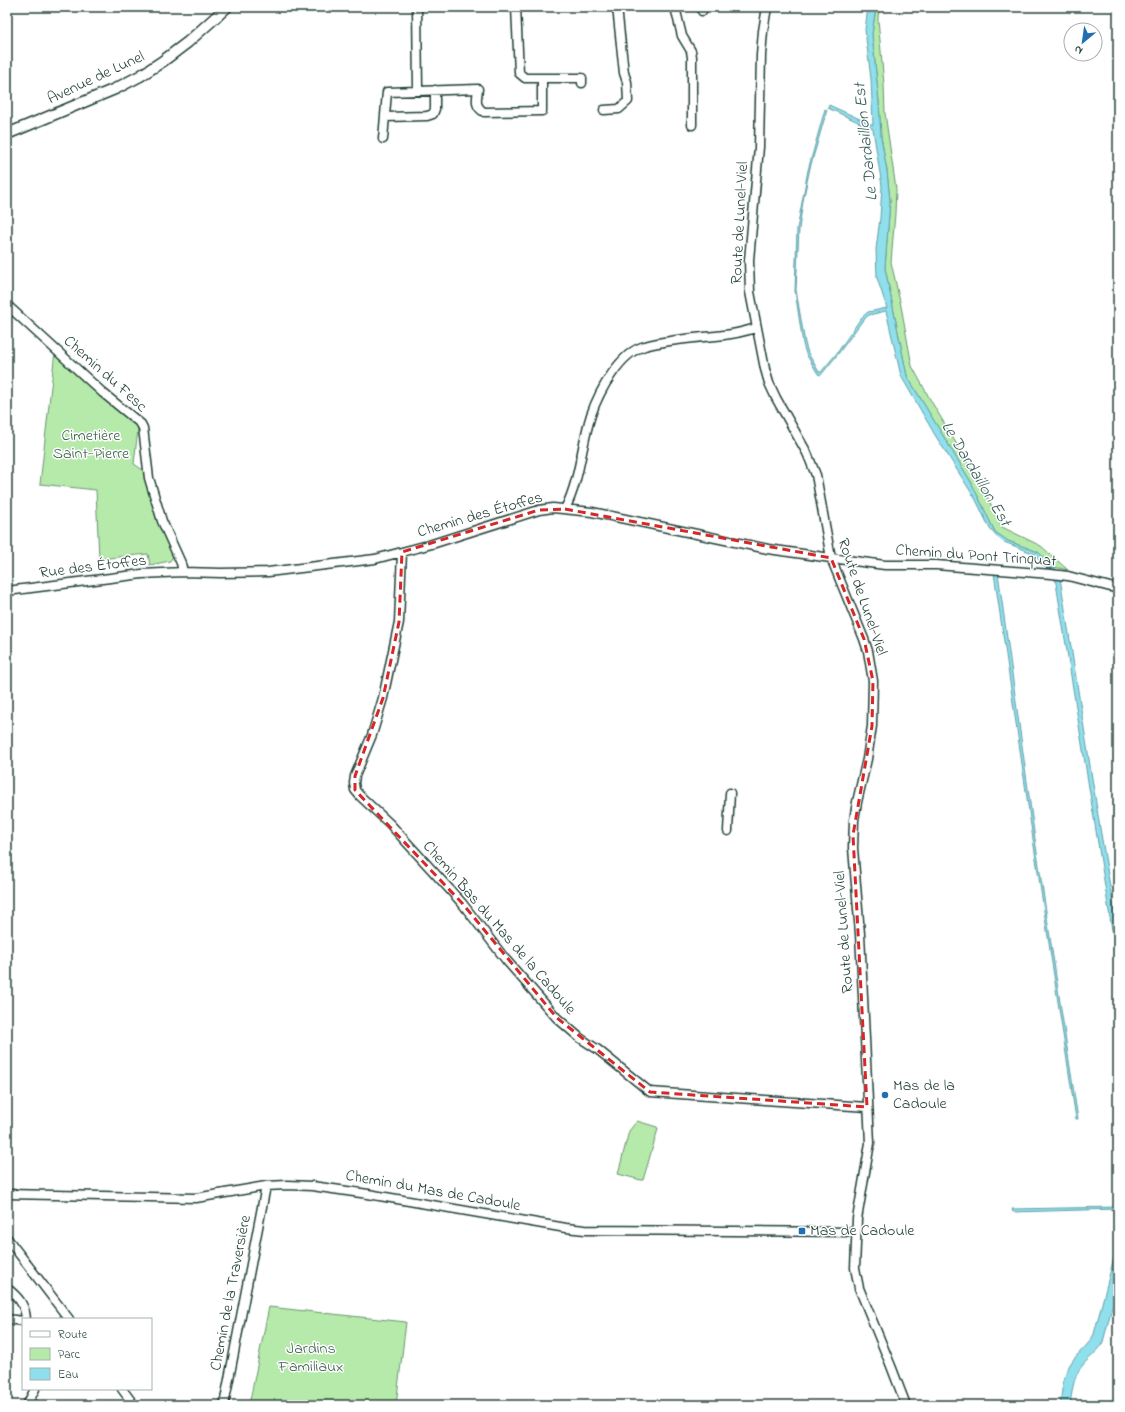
<svg xmlns="http://www.w3.org/2000/svg" width="1125" height="1412" font-family="'Indie Flower',sans-serif">
	<style>
		.green { fill: #b6eaab; stroke: #6a9470 }
		.water { fill: #90dfed; stroke: #639ea3 }
		.lines { fill: none; stroke-linecap: round; stroke-linejoin: round }
		.minor-casing { stroke: #1f3d34; stroke-width: 11 }
		.major-casing { stroke: #1f3d34; stroke-width: 13 }
		.minor { stroke: #fff; stroke-width: 8 }
		.major { stroke: #fff; stroke-width: 10 }
		.marked { fill: none; stroke: #d62828; stroke-width: 3; stroke-dasharray: 8 5; stroke-linejoin: round }
		.poi-dot { fill: #1f6fb2; stroke: #fff; stroke-width: 1.5 }
		.labels { text-anchor: middle; dominant-baseline: central; stroke-width: 3; stroke-linejoin: round; paint-order: stroke }
		.street-label { font-size: 16px; fill: #1f3d34; stroke: #fff }
		.park-label { font-size: 16px; fill: #3d604c; stroke: #fff }
		.poi-label { font-size: 16px; fill: #1f3d34; stroke: #fff; text-anchor: start }
		.water-label { font-size: 17px; font-style: italic; fill: #365d59; stroke: #fff }
	</style>
	<rect width="100%" height="100%" fill="#fff"/>
	<filter id="ink" filterUnits="userSpaceOnUse"><feTurbulence type="fractalNoise" baseFrequency=".025" numOctaves="2"/><feDisplacementMap in="SourceGraphic" scale="8" xChannelSelector="R" yChannelSelector="G"/><feConvolveMatrix kernelMatrix="1 2 1 2 8 2 1 2 1" color-interpolation-filters="sRGB"/></filter>
	<g filter="url(#ink)">
		<path class="green" d="M876,7H879L878,19L884,84L885,113L896,189L895,214L891,262L901,306L912,366L931,401L984,490L1002,527L1041,546L1068,570L1054,567L1038,552L1008,541L995,532L971,482L907,376L885,268L890,201L887,171L881,137L879,102L872,34Z
			M55,351L137,425L138,429L134,464L143,470L156,518L174,555L170,561L150,565L148,554L99,559L96,490L40,484Z
			M637,1121L657,1127L658,1129L643,1180H641L618,1174L629,1131Z
			M269,1307L406,1322L396,1405H249Z"/>
		<path class="water" d="M868,7H876L872,34L879,102L881,137L887,171L890,201L885,268L907,376L971,482L995,532L1008,541L1038,552L1057,570L1048,568L1042,565L1035,554L1004,542L996,536L990,529L976,500L935,435L901,376L886,311L869,315L863,320L838,354L821,375L818,374L806,354L803,344L795,291L797,229L808,170L825,109L827,110L810,168L803,201L799,229L797,271L796,290L805,343L808,353L819,372H821L837,353L861,318L868,312L887,308L877,278L876,249L880,218L882,186L873,129L828,108L829,105L873,125L871,79L865,30Z
			M994,573H998L1036,846L1078,1119H1076L1034,846Z
			M1055,577L1060,578L1100,828L1116,921L1118,933V967Z
			M1118,1207V1209L1013,1212L1012,1209Z
			M1118,1242V1284L1103,1342C1098,1353 1089,1357 1082,1366C1073,1377 1072,1392 1070,1405H1060C1062,1390 1063,1373 1073,1360C1080,1351 1089,1345 1094,1334Z"/>
		<g class="lines">
			<defs>
				<path id="minor" d="M417,7L418,90
					M516,7L519,73L525,78H582V83
					M675,7L682,36L691,51L692,57V125
					M767,7L763,31L761,55L759,147L749,260L750,292L765,369L769,383L776,398L807,453L816,475L831,558L864,639L868,651L873,681L872,726L867,759L857,802L854,820L853,848L860,934L870,1143L857,1219L855,1268L859,1288L891,1366L906,1405
					M702,11V7
					M604,110L619,109L628,101L627,82L624,73L617,7
					M385,117L427,116L433,114L435,109V90
					M383,139L387,92L478,89C477,99 474,106 484,112L542,111V78
					M7,305L103,393L141,424L143,428L149,478L162,521L181,563L183,572
					M565,509C580,480 581,446 591,415C599,392 620,352 645,346C671,339 698,338 724,335C735,334 746,331 756,328
					M402,552L399,622L383,698L372,735L355,776L354,783L355,790L360,796L390,824L462,903L506,960L557,1018L580,1038L597,1049L650,1092L867,1107
					M7,591L142,574L183,572L221,573L268,572L375,559L432,544L539,510L553,508L592,512L768,549L831,558L885,565H936L1051,574L1068,576L1118,589
					M728,831L730,793
					M7,1194L196,1198L266,1186L287,1185L312,1186L368,1194L566,1228L585,1230L856,1232
					M7,1238L69,1319
					M7,1288C18,1297 25,1304 26,1319
					M7,1319L23,1321
					M122,1389L134,1405
					M27,1405L35,1389
					M224,1405L266,1186"/>
				<path id="major" d="M7,134L115,89L140,76L163,61L188,42L227,7"/>
			</defs>
			<use href="#minor" class="minor-casing"/>
			<use href="#major" class="major-casing"/>
			<use href="#minor" class="minor"/>
			<use href="#major" class="major"/>
		</g>
	</g>
	<path class="marked" d="M565,509L831,558L864,639L873,681L872,726L853,835L867,1107L650,1092L557,1018L462,903L355,790V776L383,698L399,622L402,552L539,510Z"/>
	<g class="poi-dot">
		<circle cx="885" cy="1095" r="4"/>
		<rect x="798" y="1227" width="8" height="8" rx="2"/>
	</g>
	<g class="labels">
		<g class="street-label">
			<text transform="translate(96 78) rotate(-25)">Avenue de Lunel</text>
			<text transform="translate(740 223) rotate(-87)">Route de Lunel-Viel</text>
			<text transform="translate(105 374) rotate(42)">Chemin du Fesc</text>
			<text transform="translate(480 515) rotate(-16)">Chemin des Étoffes</text>
			<text transform="translate(976 556) rotate(4)">Chemin du Pont Trinquat</text>
			<text transform="translate(93 567) rotate(-7)">Rue des Étoffes</text>
			<text transform="translate(862 597) rotate(71)">Route de Lunel-Viel</text>
			<text transform="translate(499 928) rotate(49)">Chemin Bas du Mas de la Cadoule</text>
			<text transform="translate(844 932) rotate(-94)">Route de Lunel-Viel</text>
			<text transform="translate(433 1191) rotate(10)">Chemin du Mas de Cadoule</text>
			<text transform="translate(231 1293) rotate(-79)">Chemin de la Traversière</text>
		</g>
		<g class="park-label">
			<text x="91" y="436">Cimetière<tspan x="91" dy="18">Saint-Pierre</tspan></text>
			<text x="311" y="1349">Jardins<tspan x="311" dy="18">Familiaux</tspan></text>
		</g>
		<g class="poi-label">
			<text x="893" y="1086">Mas de la<tspan x="893" dy="18">Cadoule</tspan></text>
			<text x="810" y="1231">Mas de Cadoule</text>
		</g>
		<g class="water-label">
			<text transform="translate(866 142) rotate(-96)">Le Dardaillon Est</text>
			<text transform="translate(976 474) rotate(59)">Le Dardaillon Est</text>
		</g>
	</g>
	<rect width="1125" height="1412" fill="none" stroke="#fff" stroke-width="24"/>
	<rect x="12" y="12" width="1101" height="1388" fill="none" stroke="#1f3d34" stroke-width="1.5" filter="url(#ink)"/>
	<rect x="22" y="1318" width="130" height="72" fill="#ffffff" stroke="#a5b1ae"/>
	<rect x="30" y="1331" width="20" height="6" fill="#ffffff" stroke="#a5b1ae"/>
	<text x="58" y="1338" font-size="12" fill="#1f3d34">Route</text>
	<rect x="30" y="1348" width="20" height="12" fill="#b6eaab" stroke="#a5b1ae"/>
	<text x="58" y="1358" font-size="12" fill="#1f3d34">Parc</text>
	<rect x="30" y="1368" width="20" height="12" fill="#90dfed" stroke="#a5b1ae"/>
	<text x="58" y="1378" font-size="12" fill="#1f3d34">Eau</text>
	<g transform="translate(1083 42) rotate(209)"><circle r="19" fill="#ffffff" stroke="#a5b1ae"/>
	<path d="M0-3L7 15L0 10L-7 15Z" fill="#1f6fb2"/>
	<text y="-6" font-size="11" font-weight="bold" text-anchor="middle" fill="#1f3d34">N</text>
	</g>
</svg>
